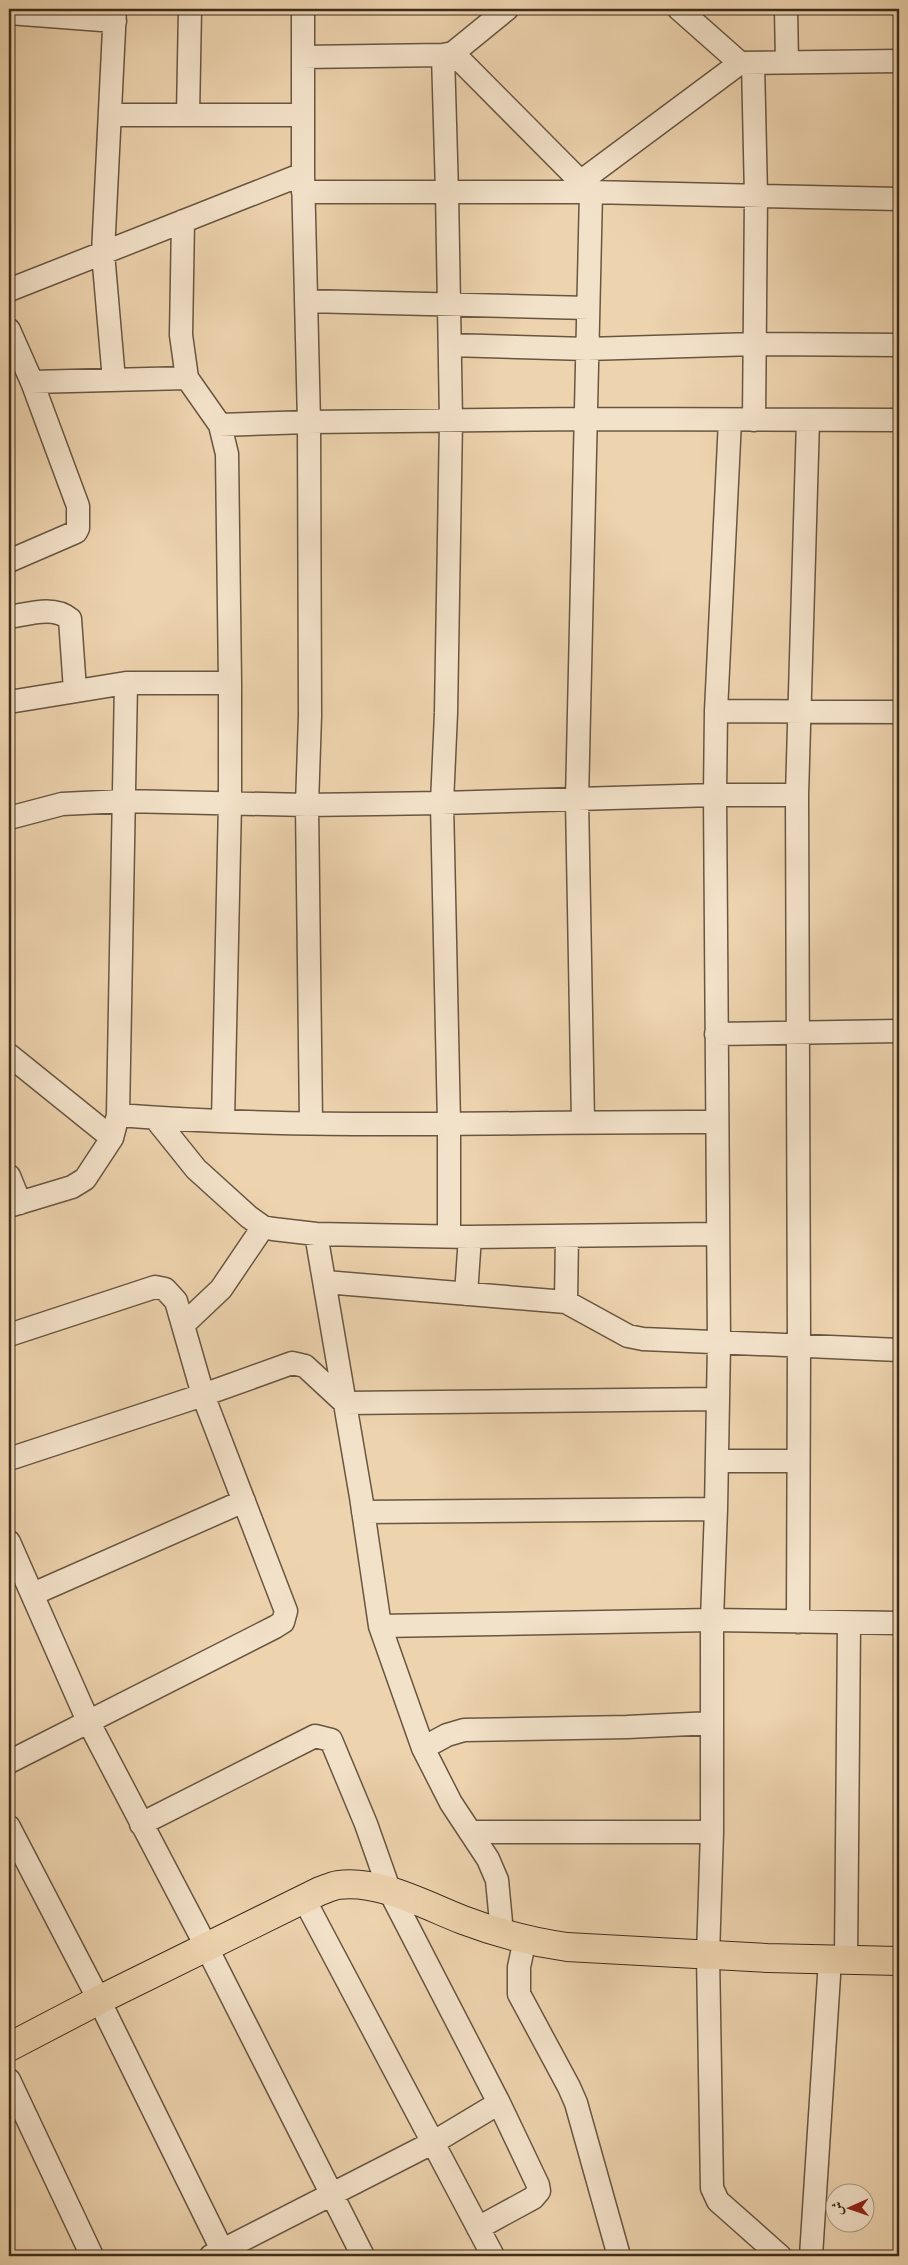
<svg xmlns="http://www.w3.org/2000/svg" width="908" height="2265" font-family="'EB Garamond',Amiri,serif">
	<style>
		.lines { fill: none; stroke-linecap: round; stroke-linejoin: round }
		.minor-casing { stroke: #695641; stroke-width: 25 }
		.major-casing { stroke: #3d2d1d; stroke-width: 30 }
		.minor { stroke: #f3e2ca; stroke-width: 22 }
		.major { stroke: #edd3ae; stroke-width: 28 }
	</style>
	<rect width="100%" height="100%" fill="#edd3ae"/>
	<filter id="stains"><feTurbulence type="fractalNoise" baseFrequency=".004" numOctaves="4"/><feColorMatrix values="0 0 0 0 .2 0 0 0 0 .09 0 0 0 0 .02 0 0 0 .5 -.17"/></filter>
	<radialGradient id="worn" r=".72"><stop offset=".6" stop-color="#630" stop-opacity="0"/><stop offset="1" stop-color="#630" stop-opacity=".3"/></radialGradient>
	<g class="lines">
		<defs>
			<path id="minor" d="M303,9V174L309,422L586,419L899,420
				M679,9L740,63
				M786,9L787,62
				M9,13L115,21
				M453,53L591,192L577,800L583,1121
				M443,55L447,192L451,420L446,713L442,803L449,1124V1236
				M303,57L443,55L453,53L507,9
				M753,63L756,196L754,420
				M111,115H303
				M188,115L190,9
				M580,182L740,63L899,61
				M303,192H591L899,199
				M183,221L181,335L187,378L220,425L227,454L230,683H126L118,1115C317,1131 517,1121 716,1122
				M9,290L303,174
				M306,301L588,308
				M9,330L32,382L78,506V528L76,532L9,561
				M450,345L587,349L755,344L899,345
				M114,380L103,253L115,9
				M32,382L187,378
				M730,420L716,711L715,795L719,1344L716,1509L712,1620V1832L708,1955L712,2188L718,2201L780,2256
				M220,425L309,422L310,716L307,805L311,1123
				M9,617C28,614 54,605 70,619L75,690
				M9,702L126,683
				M716,711L899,712
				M9,818L62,804L123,801L307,805L442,803L715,795H797
				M716,1034L899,1031
				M9,1055L112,1138
				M155,1118L196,1169L249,1217L263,1227L273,1229L316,1234L470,1237L716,1234
				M223,1121L230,803V683
				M9,1176L20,1203
				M9,1206L72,1187L85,1179L112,1138L118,1115
				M316,1234L361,1497L380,1626L423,1748L451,1803L488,1859L497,1880L502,1933
				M325,1282L566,1302L628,1336L643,1339L899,1350
				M466,1294L470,1237
				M566,1302L567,1236
				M183,1325L221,1289L263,1227
				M9,1335L155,1287L165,1289L176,1301L203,1395L286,1611L283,1622L275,1627L9,1762
				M9,1459L203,1395L292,1363L305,1366L345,1403L718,1399
				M717,1461H798
				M363,1512L716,1509
				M9,1542L88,1721L206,1946L363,2256
				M33,1594L244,1501
				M798,1622L799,1346L797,795L808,420
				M380,1626L712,1620L899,1623
				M423,1748L447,1735L464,1730L627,1727L712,1723
				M141,1824L315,1736L331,1740L366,1824L390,1892L499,2103L434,2142L211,2256
				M9,1827L99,2000L225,2256
				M470,1832H712
				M304,1899L493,2256
				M525,1939L519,1967V1994L569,2087L576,2103L619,2256
				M846,1960L849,1623
				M9,2080L92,2256
				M478,2228L533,2198L539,2191L538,2185L499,2103
				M811,2256L830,1960"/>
			<path id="major" d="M9,2047L99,2000L320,1891C326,1889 332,1886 338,1885C378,1879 427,1906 463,1920C497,1933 531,1942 567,1947L767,1958L899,1961"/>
		</defs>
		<use href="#minor" class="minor-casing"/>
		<use href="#major" class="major-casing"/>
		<use href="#minor" class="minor"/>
		<use href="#major" class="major"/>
	</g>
	<rect width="908" height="2265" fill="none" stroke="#edd3ae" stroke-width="30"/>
	<rect x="10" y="10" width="888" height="2245" fill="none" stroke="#3d2d1d" stroke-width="2.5"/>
	<rect x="15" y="15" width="878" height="2235" fill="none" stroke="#3d2d1d"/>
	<g transform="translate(850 2208) rotate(268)"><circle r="24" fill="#f3e2ca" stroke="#aa9a85"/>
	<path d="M0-4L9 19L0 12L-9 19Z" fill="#8f2418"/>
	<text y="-8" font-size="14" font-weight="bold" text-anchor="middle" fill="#3d2d1d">ش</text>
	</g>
	<rect width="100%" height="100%" filter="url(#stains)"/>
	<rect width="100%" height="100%" fill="url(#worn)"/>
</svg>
